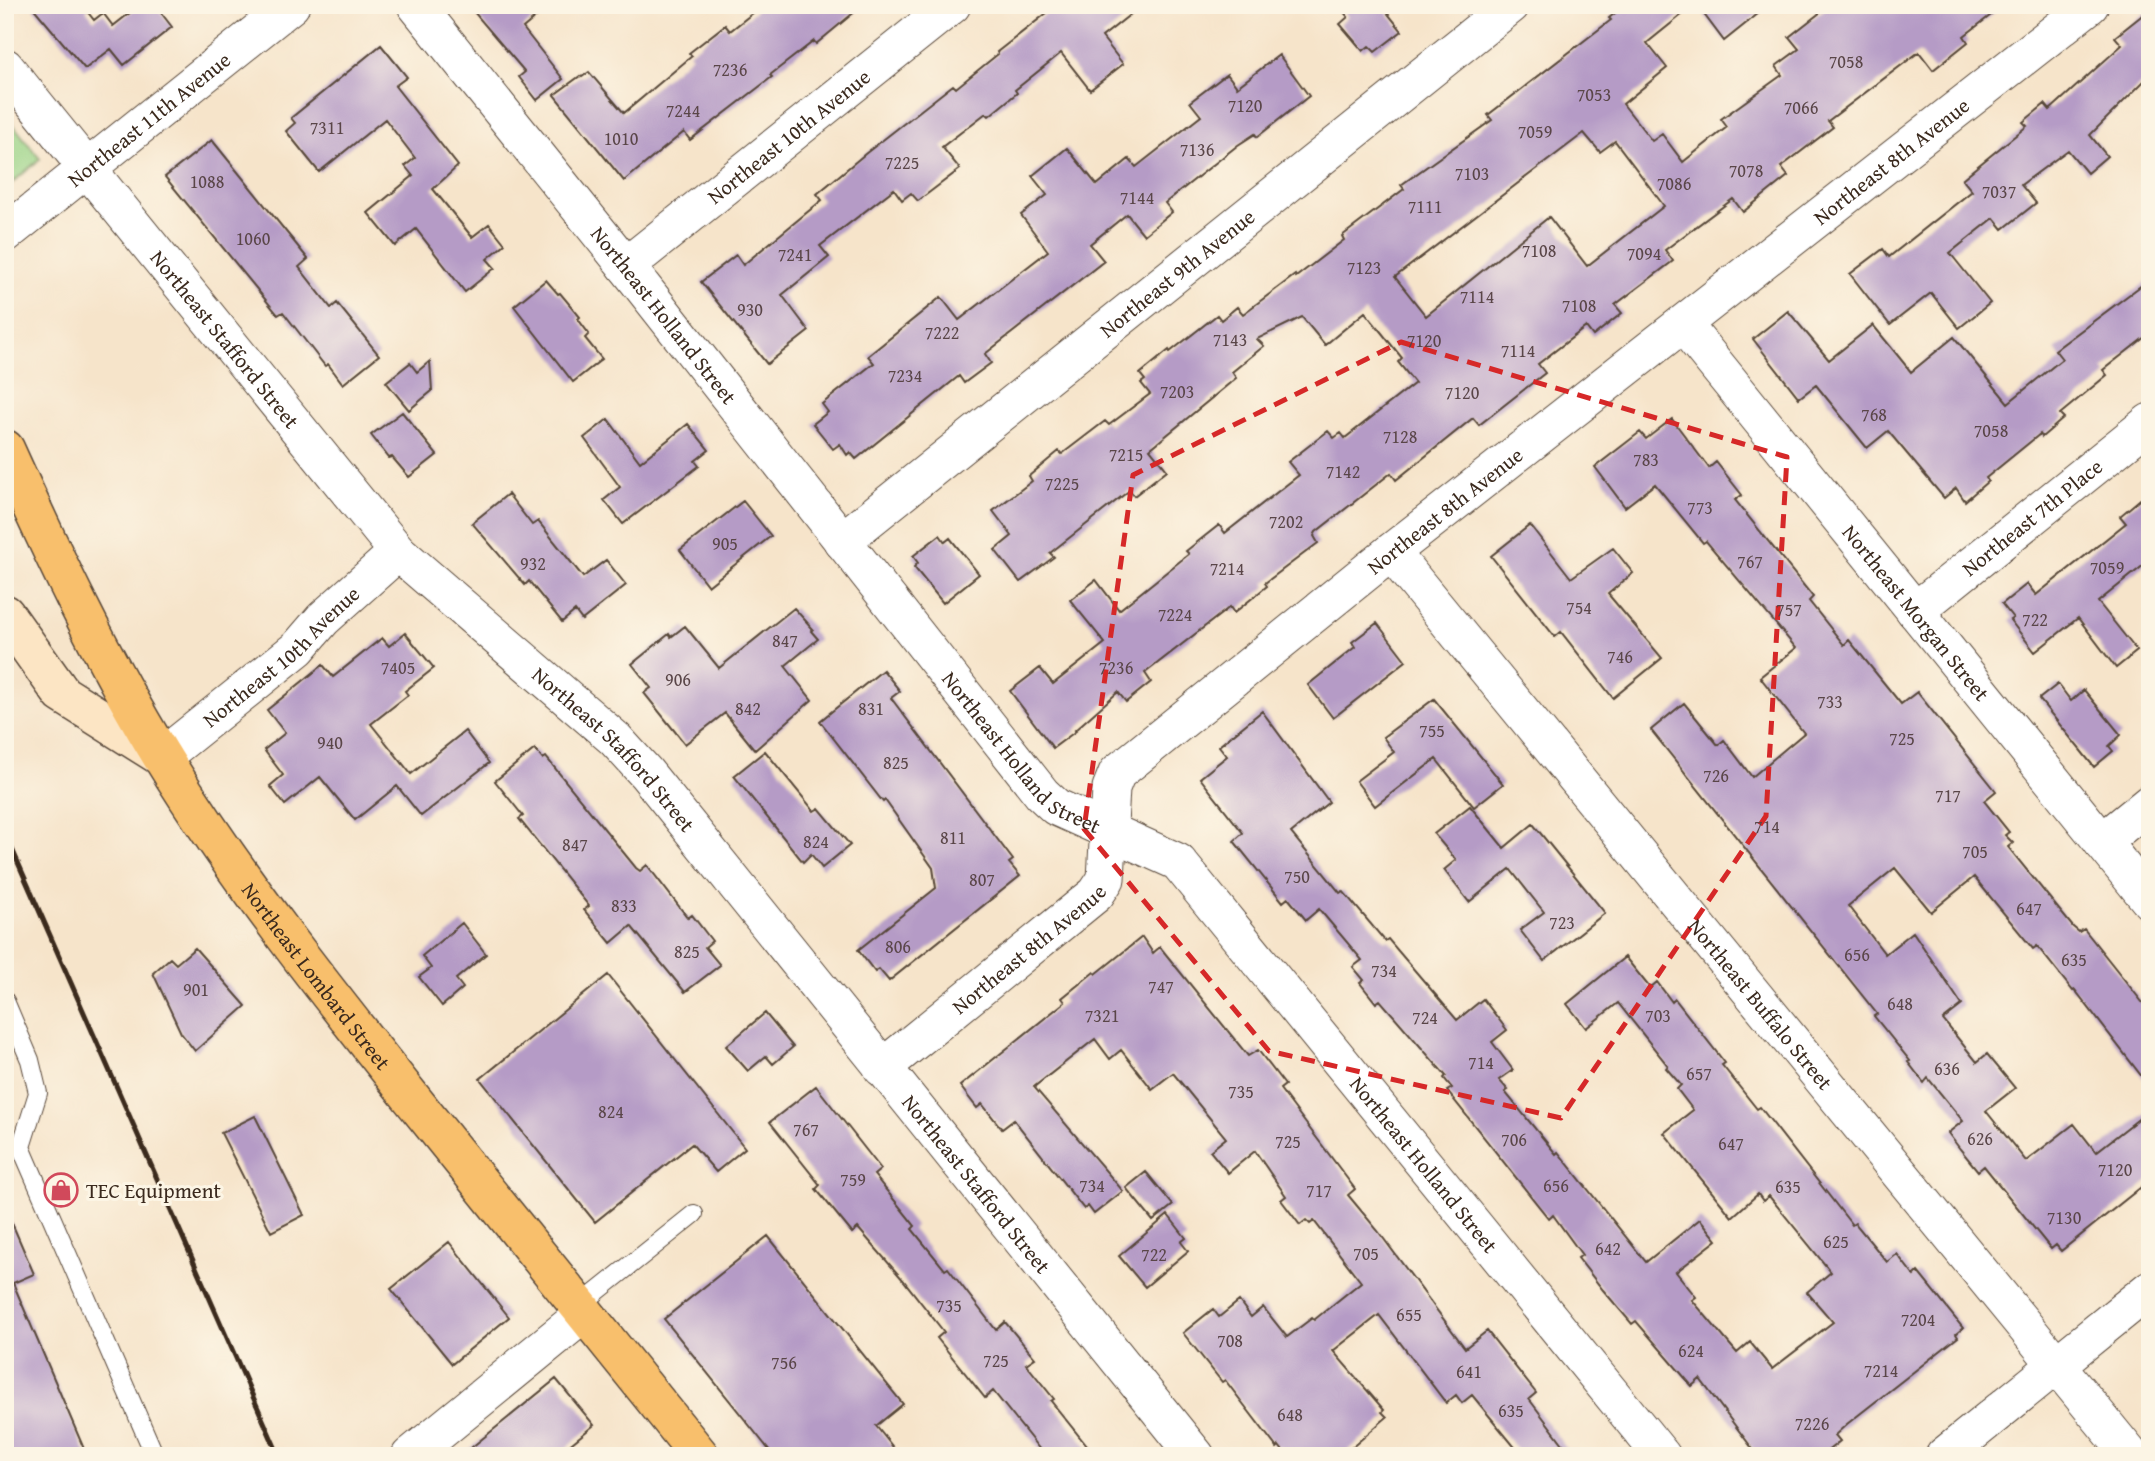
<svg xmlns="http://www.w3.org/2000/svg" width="2155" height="1461" font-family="'Gentium Book Plus',serif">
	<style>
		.green { fill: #99d386; stroke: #6a7e52; stroke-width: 2 }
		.building { fill: #b59bc6; fill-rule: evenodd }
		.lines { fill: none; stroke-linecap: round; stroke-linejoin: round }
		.lane-casing { stroke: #574638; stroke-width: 20 }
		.street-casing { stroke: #574638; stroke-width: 39 }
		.secondary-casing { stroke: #574638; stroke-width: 41 }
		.primary-casing { stroke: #574638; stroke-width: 41 }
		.lane { stroke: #fff; stroke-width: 18 }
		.street { stroke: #fff; stroke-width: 37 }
		.secondary { stroke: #fce5c4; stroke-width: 38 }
		.primary { stroke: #f8bf6c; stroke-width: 38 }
		.rail { stroke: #3b2a1e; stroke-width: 5 }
		.marked { fill: none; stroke: #d62828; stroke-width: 5; stroke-dasharray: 14 9; stroke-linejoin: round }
		.labels { text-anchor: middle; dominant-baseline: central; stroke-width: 6; stroke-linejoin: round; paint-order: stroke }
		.number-label { font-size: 18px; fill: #5a4648 }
		.street-label { font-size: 21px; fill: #3b2a1e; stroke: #fcf5e5 }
		.poi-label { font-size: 21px; fill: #3b2a1e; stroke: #fcf5e5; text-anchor: start }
	</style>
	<rect width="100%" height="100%" fill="#fcf5e5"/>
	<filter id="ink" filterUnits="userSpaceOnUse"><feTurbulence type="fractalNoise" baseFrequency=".0143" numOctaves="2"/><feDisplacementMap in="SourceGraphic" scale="14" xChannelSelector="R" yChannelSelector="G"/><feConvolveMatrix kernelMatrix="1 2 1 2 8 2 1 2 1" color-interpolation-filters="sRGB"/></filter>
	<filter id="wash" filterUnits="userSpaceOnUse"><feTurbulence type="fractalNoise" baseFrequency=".00686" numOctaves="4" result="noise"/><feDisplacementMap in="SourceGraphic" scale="28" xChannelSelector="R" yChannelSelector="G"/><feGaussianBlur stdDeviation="1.57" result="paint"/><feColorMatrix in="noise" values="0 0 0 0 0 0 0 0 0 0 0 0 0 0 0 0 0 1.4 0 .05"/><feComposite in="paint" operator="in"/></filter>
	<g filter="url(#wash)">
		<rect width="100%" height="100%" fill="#f6e4ca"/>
		<path class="green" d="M5,114L40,159L5,189Z"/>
		<g id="blocks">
			<path class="building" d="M31,5H92L86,10L94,20L103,13L113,26L140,5H155L172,27L124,65L111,49L85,69Z
				M468,5H550L523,28L563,79L537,100L519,77L525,72Z
				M763,5H863L816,44L814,41L770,75L772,77L690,140L684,132L624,181L554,95L580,76L582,77L589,72L624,113L692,56L689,53L725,25L730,31Z
				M1057,5H1142L1102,37L1123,64L1090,90L1061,53L1015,90L1017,93L989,116L986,113L942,147L960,169L918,201L911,193L902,200L894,189L820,246L829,257L782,295L809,331L767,364L701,282L736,255L743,265L822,200L817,194L865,154L953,85L956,88L998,54L997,52Z
				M1338,5H1381L1402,31L1375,52L1369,46L1363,51L1340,24L1348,17Z
				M1625,5H1694L1647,43L1667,68L1623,104L1652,141L1662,134L1683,162L1727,127L1721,119L1782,75L1776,66L1799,49L1789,37L1830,5H2004L1964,36L1968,42L1933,70L1919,52L1828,121L1833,127L1781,167L1788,176L1743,212L1733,199L1665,250L1673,261L1615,305L1622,313L1593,336L1586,327L1538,364L1545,373L1479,425L1473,418L1396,480L1391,473L1316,532L1314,536L1318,543L1265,583L1267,586L1234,613L1230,607L1145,673L1151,682L1126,702L1118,692L1075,730L1076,731L1053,748L1010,691L1040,668L1053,684L1105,643L1070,600L1096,580L1119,610L1189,554L1186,551L1219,525L1225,533L1299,475L1288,462L1328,431L1334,438L1341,433L1345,438L1415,383L1398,362L1402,358L1365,312L1325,345L1302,317L1257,339L1264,346L1232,372L1236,378L1150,449L1167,470L1134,496L1130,490L1050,553L1054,557L1020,582L995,550L1012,536L993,511L1032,481L1029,476L1059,451L1062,454L1105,421L1109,425L1150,394L1141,383L1145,380L1140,374L1169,350L1170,352L1217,315L1221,320L1237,307L1243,314L1295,275L1296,277L1344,240L1342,236L1404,189L1401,185L1492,120L1488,115L1611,20L1609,18ZM1584,133L1600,152L1615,141L1664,206L1587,266L1549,217L1426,316L1395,277Z
				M1697,5H1769L1724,41Z
				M2150,9V80L2148,77L2090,135L2107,156L2087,173L2068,150L2021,185L2036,203L2003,229L1994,218L1950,253L1990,303L1959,328L1931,293L1890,325L1850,274L1883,249L1889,257L1972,191L1962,179L2027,126L2023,122L2045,104L2050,110L2122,45L2115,37Z
				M381,45L407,77L395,86L458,166L433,189L472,237L489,224L505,244L487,259L495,268L465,292L416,229L395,246L368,213L413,176L405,166L415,158L385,119L319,172L286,131L295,123L291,118Z
				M1279,55L1309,96L1257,137L1255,134L1238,145L1165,203L1172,212L1144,235L1127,214L1090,244L1104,261L985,354L991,363L964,383L959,376L856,459L850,452L847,455L840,444L833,449L813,424L828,412L822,404L874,363L868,356L941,297L959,320L1048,251L1021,215L1047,195L1032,176L1067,148L1097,185L1129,159L1136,167L1201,116L1190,102L1227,74L1237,87Z
				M212,140L308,259L299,267L331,308L337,303L379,355L343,384L328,364L325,366L283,312L278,315L165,177Z
				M2150,279V333L2103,370L2107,375L2060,414L2064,418L2042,437L2040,434L1986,478L1988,481L1965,501L1956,488L1944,498L1888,431L1867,448L1816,385L1799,398L1753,339L1788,311L1829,360L1873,325L1911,372L1954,337L2008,403L2062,359L2055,350Z
				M546,280L558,294L560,293L580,317L578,319L589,334L585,338L602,359L573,382L514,306Z
				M430,361L432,391L409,410L386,382L410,363L417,372Z
				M402,412L437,455L409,477L392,457L389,458L371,435Z
				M608,419L640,462L688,424L709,450L695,461L699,466L623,524L604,500L620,487L584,438Z
				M1672,419L1709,468L1716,462L1742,495L1735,500L1813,597L1809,601L1844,645L1849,640L1901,704L1917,692L1996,791L1984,801L2009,832L2005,835L2013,843L2008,847L2073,927L2079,932L2084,929L2150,1012V1087L2075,990L2073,991L2037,946L2033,949L1974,877L1931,912L1895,868L1848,906L1885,954L1913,932L1962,1005L1943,1020L1977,1062L1987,1054L2015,1088L1986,1111L2026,1161L2074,1124L2096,1152L2150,1110V1180L2061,1251L2056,1245L2051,1249L1984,1166L1978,1171L1960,1149L1948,1133L1963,1121L1928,1078L1924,1083L1908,1062L1910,1061L1874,1016L1877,1014L1651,730L1684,703L1718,745L1724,740L1752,777L1804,733L1760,677L1796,648L1706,541L1703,543L1655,484L1625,507L1595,467L1640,432L1646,439Z
				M2150,491V560L2098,602L2137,651L2116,668L2078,618L2035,652L2010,620L2013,618L2002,604L2027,584L2036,595L2126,523L2120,516Z
				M508,494L532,525L538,521L583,577L606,560L626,585L582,620L575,611L562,622L529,581L525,585L472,523Z
				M743,501L771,536L708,586L680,550Z
				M1530,525L1571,578L1613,548L1633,573L1608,594L1662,658L1613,698L1561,632L1555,637L1491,556Z
				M940,535L945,542L950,538L979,574L943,603L914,567L918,563L913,556Z
				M794,608L813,629L811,631L818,639L785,666L812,700L755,750L725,713L685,744L644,693L651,688L632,664L669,634L671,637L685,626L719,668Z
				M1377,623L1406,661L1333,718L1308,685L1355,647L1352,642Z
				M405,633L434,668L405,691L408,695L371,724L411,774L465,731L489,763L421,816L397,786L355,820L320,777L285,805L270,786L283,775L264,750L285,733L267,710L323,665L333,677L382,638L389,646Z
				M883,670L900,691L891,698L1013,860L1009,863L1020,876L889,981L879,969L875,972L858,950L936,888L933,868L885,800L883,802L820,721Z
				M2058,684L2071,701L2084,690L2121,735L2109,746L2113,751L2094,767L2039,699Z
				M1434,699L1503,784L1474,807L1436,759L1375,806L1356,781L1394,752L1383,737Z
				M1262,711L1329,802L1291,833L1340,893L1343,891L1385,941L1388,939L1457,1020L1483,999L1507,1030L1492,1042L1513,1070L1499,1080L1508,1090L1505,1092L1556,1154L1558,1152L1646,1262L1700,1219L1717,1240L1676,1272L1696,1297L1692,1300L1737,1353L1750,1342L1772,1369L1833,1322L1807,1292L1831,1272L1769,1196L1763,1201L1758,1194L1732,1217L1664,1133L1693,1110L1677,1089L1681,1085L1666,1068L1668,1066L1618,1003L1586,1028L1567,1004L1625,957L1650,988L1657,982L1672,1002L1675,999L1725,1063L1722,1065L1757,1109L1760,1107L1852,1225L1855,1223L1887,1262L1897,1254L1914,1276L1918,1272L1963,1328L1956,1334L1958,1337L1847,1424L1835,1435L1840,1441L1821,1456H1758L1700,1379L1692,1386L1636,1321L1632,1324L1603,1290L1578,1258L1582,1255L1553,1215L1549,1219L1447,1091L1452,1088L1444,1078L1446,1076L1380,1000L1376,1003L1360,983L1364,980L1353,967L1362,960L1319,909L1306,920L1288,898L1283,902L1234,841L1243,833L1200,778L1227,756L1219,746Z
				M535,749L543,759L546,757L636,868L640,871L647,865L688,918L692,915L712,941L705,947L720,965L685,992L631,926L611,943L584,910L589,906L519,819L523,816L495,781Z
				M765,751L814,811L819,808L850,845L822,868L811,854L803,862L734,776Z
				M1470,806L1504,848L1533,824L1605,913L1544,961L1520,930L1544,912L1510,869L1469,902L1444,870L1456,860L1434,834Z
				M462,923L486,954L456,979L463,988L442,1006L419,977L431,968L422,956Z
				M1142,937L1153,953L1160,947L1248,1056L1258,1050L1285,1085L1280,1089L1355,1189L1348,1195L1378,1231L1465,1348L1487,1331L1536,1393L1529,1399L1572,1456H1522L1472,1395L1462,1403L1456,1395L1446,1403L1379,1315L1333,1351L1384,1410L1382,1412L1387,1417L1342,1456H1287L1279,1446L1277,1448L1225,1380L1222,1382L1183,1333L1213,1309L1219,1317L1239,1301L1251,1317L1263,1307L1287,1337L1312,1318L1314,1320L1361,1282L1314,1221L1310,1224L1306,1220L1300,1225L1281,1200L1286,1196L1255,1151L1228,1173L1210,1151L1226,1138L1173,1073L1152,1089L1121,1050L1110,1059L1095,1039L1034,1087L1123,1191L1094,1214L1088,1206L1084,1209L1014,1120L1002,1129L982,1104L977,1108L960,1086L1065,1002L1062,998L1094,972L1096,974Z
				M195,948L246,1006L195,1051L181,1033L153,973L170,958L176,964Z
				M608,975L745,1148L716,1172L692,1144L595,1222L480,1079Z
				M765,1013L793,1047L773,1064L766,1056L748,1071L726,1046Z
				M816,1086L881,1169L874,1175L915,1226L912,1229L945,1270L948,1268L996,1330L1005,1322L1035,1358L1026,1364L1054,1399L1051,1401L1095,1456H1045L993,1391L985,1398L937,1338L944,1332L904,1281L858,1228L852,1233L816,1189L820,1185L770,1122Z
				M255,1116L304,1215L271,1232L221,1133Z
				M1146,1172L1173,1205L1153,1221L1126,1188Z
				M5,1207L34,1274L13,1283L87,1456H5Z
				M1168,1215L1186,1238L1181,1242L1188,1251L1145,1287L1119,1256Z
				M768,1236L903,1404L876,1426L900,1456H774L664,1319Z
				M449,1242L509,1317L452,1364L391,1289Z
				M556,1379L594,1425L556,1456H461Z"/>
		</g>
	</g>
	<g filter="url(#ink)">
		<use href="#blocks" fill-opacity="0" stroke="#574638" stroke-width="2"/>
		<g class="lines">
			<defs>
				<path id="lane" d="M5,1001L30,1060L38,1093L21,1147L155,1456
					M579,1306L694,1214"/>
				<g id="street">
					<path id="s1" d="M416,5L626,266L1042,794L1056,807L1178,862L1662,1456"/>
					<path id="s2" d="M5,67L398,552L615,739L646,773L1196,1456"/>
					<path id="s3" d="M5,234L291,5"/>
					<path id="s4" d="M626,266L952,5"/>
					<path id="s5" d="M1683,324L2150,901"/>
					<path id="s6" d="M842,541L1511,5"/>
					<path id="s7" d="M1391,552L2131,1456"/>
					<path id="s8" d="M1915,611L2150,422"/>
					<path id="s9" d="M162,757L298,648L323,619L398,552"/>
					<path d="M2102,842L2150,803"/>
					<path id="s10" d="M882,1068L1096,894L1106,879L1111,788L1117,773L1391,552L2090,5"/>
					<path d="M410,1456L585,1313"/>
					<path d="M1944,1456L2150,1289"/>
				</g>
				<path id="secondary" d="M5,614L62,694L162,757"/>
				<g id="primary">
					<path id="s11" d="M5,449C52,553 102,659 162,757C238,881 330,996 421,1110C514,1225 607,1340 700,1456"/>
				</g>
			</defs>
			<use href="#lane" class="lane-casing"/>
			<use href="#street" class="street-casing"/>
			<use href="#secondary" class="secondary-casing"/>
			<use href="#primary" class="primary-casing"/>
			<use href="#lane" class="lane"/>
			<use href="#street" class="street"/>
			<use href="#secondary" class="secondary"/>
			<use href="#primary" class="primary"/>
			<path class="rail" d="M5,833L279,1456"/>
		</g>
	</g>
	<path class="marked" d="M1401,342L1787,457L1766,816L1561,1118L1269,1051L1084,829L1133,475Z"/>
	<defs>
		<symbol id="shop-ring" viewBox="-11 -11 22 22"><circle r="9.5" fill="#fcf5e5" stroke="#d1495b" stroke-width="1.5"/><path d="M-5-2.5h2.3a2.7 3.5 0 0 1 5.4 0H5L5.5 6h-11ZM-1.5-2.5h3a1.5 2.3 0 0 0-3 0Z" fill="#d1495b"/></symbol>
	</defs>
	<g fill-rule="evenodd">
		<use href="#shop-ring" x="42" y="1171" width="38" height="38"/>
	</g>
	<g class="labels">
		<g class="number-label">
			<text x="1846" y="61">7058</text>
			<text x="730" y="69">7236</text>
			<text x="1594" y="94">7053</text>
			<text x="1245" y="105">7120</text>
			<text x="1801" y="107">7066</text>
			<text x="683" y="110">7244</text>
			<text x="327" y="127">7311</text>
			<text x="1535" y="131">7059</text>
			<text x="621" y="138">1010</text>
			<text x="1197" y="149">7136</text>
			<text x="902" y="162">7225</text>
			<text x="1746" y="170">7078</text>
			<text x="1472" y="173">7103</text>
			<text x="207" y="181">1088</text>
			<text x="1674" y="183">7086</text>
			<text x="1999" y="191">7037</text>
			<text x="1137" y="197">7144</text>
			<text x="1425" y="206">7111</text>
			<text x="253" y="238">1060</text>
			<text x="1539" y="250">7108</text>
			<text x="1644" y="253">7094</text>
			<text x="795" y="254">7241</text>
			<text x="1364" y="267">7123</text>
			<text x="1477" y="296">7114</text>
			<text x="1579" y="305">7108</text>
			<text x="750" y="309">930</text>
			<text x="942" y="332">7222</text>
			<text x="1230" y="339">7143</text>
			<text x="1424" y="340">7120</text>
			<text x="1518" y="350">7114</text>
			<text x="905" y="375">7234</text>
			<text x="1177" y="391">7203</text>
			<text x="1462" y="392">7120</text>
			<text x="1874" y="414">768</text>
			<text x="1991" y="430">7058</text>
			<text x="1400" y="436">7128</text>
			<text x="1126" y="454">7215</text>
			<text x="1646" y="459">783</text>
			<text x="1343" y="471">7142</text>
			<text x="1062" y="483">7225</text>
			<text x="1700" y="507">773</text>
			<text x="1286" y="521">7202</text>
			<text x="725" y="543">905</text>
			<text x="1750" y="561">767</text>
			<text x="533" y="563">932</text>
			<text x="2107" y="567">7059</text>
			<text x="1227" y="568">7214</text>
			<text x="1579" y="607">754</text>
			<text x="1789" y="609">757</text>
			<text x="1175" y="614">7224</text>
			<text x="2035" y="619">722</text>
			<text x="785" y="640">847</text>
			<text x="1620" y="656">746</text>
			<text x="398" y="667">7405</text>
			<text x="1116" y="667">7236</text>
			<text x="678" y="679">906</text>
			<text x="1830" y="701">733</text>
			<text x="748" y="708">842</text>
			<text x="871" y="708">831</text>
			<text x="1432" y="730">755</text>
			<text x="1902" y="738">725</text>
			<text x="330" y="742">940</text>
			<text x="896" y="762">825</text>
			<text x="1716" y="775">726</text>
			<text x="1948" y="795">717</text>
			<text x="1767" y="826">714</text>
			<text x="953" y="837">811</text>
			<text x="816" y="841">824</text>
			<text x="575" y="844">847</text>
			<text x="1975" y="851">705</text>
			<text x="1297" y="876">750</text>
			<text x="982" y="879">807</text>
			<text x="624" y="905">833</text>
			<text x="2029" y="908">647</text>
			<text x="1562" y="922">723</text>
			<text x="898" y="946">806</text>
			<text x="687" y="951">825</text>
			<text x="1857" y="954">656</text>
			<text x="2074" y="959">635</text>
			<text x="1384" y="970">734</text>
			<text x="1161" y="986">747</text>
			<text x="196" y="989">901</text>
			<text x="1900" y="1003">648</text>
			<text x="1102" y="1015">7321</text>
			<text x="1658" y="1015">703</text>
			<text x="1425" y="1017">724</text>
			<text x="1481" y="1062">714</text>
			<text x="1947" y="1068">636</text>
			<text x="1699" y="1073">657</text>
			<text x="1241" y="1091">735</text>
			<text x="611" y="1111">824</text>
			<text x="806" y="1129">767</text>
			<text x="1980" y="1138">626</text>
			<text x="1514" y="1139">706</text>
			<text x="1288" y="1141">725</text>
			<text x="1731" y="1143">647</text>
			<text x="2115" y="1169">7120</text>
			<text x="853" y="1179">759</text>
			<text x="1092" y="1185">734</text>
			<text x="1556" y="1185">656</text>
			<text x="1788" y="1186">635</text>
			<text x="1319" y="1190">717</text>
			<text x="2064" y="1217">7130</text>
			<text x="1836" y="1241">625</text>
			<text x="1608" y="1248">642</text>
			<text x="1366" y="1253">705</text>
			<text x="1154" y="1254">722</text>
			<text x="949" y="1305">735</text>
			<text x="1409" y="1314">655</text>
			<text x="1918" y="1319">7204</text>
			<text x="1230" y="1340">708</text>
			<text x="1691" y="1350">624</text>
			<text x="996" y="1360">725</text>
			<text x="784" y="1362">756</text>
			<text x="1881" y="1370">7214</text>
			<text x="1469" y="1371">641</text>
			<text x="1511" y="1410">635</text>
			<text x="1290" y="1414">648</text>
			<text x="1812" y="1423">7226</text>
		</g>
		<g class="street-label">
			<text stroke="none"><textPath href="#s3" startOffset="184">Northeast 11th Avenue</textPath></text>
			<text stroke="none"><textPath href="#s4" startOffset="208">Northeast 10th Avenue</textPath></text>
			<text stroke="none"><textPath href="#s10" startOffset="1388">Northeast 8th Avenue</textPath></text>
			<text stroke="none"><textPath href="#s6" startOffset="429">Northeast 9th Avenue</textPath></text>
			<text stroke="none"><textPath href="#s1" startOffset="397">Northeast Holland Street</textPath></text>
			<text stroke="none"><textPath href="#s2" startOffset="350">Northeast Stafford Street</textPath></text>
			<text stroke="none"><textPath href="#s10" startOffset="821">Northeast 8th Avenue</textPath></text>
			<text stroke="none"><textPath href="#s8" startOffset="150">Northeast 7th Place</textPath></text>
			<text stroke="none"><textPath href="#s5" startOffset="371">Northeast Morgan Street</textPath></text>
			<text stroke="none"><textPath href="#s9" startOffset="156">Northeast 10th Avenue</textPath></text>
			<text stroke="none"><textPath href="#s1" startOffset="964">Northeast Holland Street</textPath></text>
			<text stroke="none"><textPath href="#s2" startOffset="917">Northeast Stafford Street</textPath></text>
			<text stroke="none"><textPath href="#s10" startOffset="189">Northeast 8th Avenue</textPath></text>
			<text stroke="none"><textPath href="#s11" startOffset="614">Northeast Lombard Street</textPath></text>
			<text stroke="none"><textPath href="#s7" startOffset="584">Northeast Buffalo Street</textPath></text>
			<text stroke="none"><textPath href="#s1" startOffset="1550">Northeast Holland Street</textPath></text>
			<text stroke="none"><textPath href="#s2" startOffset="1484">Northeast Stafford Street</textPath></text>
		</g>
		<g class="poi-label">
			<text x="86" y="1190">TEC Equipment</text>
		</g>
	</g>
	<rect width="2155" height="1461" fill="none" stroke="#fcf5e5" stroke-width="28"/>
</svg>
